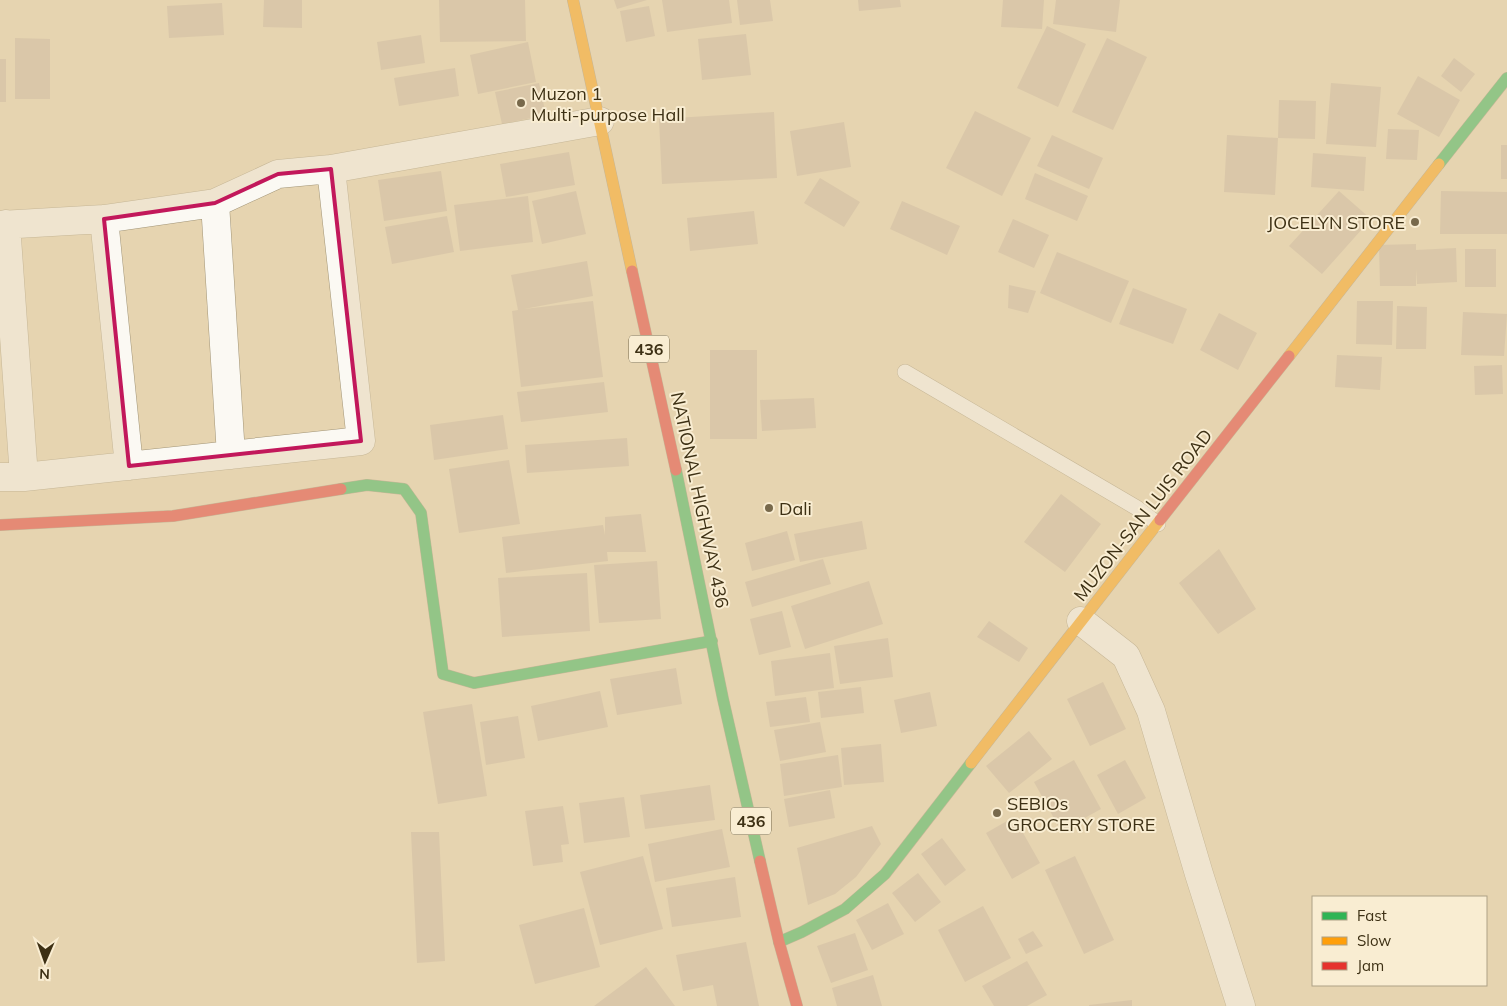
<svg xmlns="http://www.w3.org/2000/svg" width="1507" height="1006" font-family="Mulish,sans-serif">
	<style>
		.building { fill: #ccb99f }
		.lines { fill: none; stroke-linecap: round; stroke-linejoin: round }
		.lane-casing { stroke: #a19476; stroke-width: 16 }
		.street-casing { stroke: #a19476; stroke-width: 29 }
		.fast-casing { stroke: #a19476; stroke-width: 12 }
		.slow-casing { stroke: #a19476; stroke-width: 12 }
		.jam-casing { stroke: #a19476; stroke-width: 12 }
		.lane { stroke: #fbf9f3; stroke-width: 15 }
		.street { stroke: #fbf9f3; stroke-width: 28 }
		.fast { stroke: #30b455; stroke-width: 11 }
		.slow { stroke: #ff9f0a; stroke-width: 11 }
		.jam { stroke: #e5322d; stroke-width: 11 }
		.marked { fill: none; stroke: #c2185b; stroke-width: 4; stroke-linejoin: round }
		.poi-dot { fill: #78694b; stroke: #f9edd2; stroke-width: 2 }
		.labels { text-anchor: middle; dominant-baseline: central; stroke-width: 4; stroke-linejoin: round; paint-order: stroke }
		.shield { fill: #f9edd2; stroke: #75694d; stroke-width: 1 }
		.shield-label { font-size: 16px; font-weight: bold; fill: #3d3014 }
		.poi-label { font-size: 18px; fill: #3d3014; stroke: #f9edd2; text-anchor: start }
		.street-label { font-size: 18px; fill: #3d3014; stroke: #f9edd2 }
	</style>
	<rect width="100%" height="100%" fill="#e6d4b0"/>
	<path class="building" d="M264,0H302V28L263,27Z
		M439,0H525L526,41L440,42Z
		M614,0H647L617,9Z
		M662,0H729L732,23L667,32Z
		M737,0H770L773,21L740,25Z
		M858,0H900L901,7L859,11Z
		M1003,0H1044L1042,29L1001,27Z
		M1056,0H1120L1116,32L1053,24Z
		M222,3L224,35L169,38L167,6Z
		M649,6L655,36L626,42L620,11Z
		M1047,26L1086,44L1058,107L1017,88Z
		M746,34L751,75L702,80L698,39Z
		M421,35L425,63L381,70L377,42Z
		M15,38L50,39V99H15Z
		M1107,38L1147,57L1113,130L1072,112Z
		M528,42L536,82L478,94L470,55Z
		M1454,58L1475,74L1461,92L1441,76Z
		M0,59H6V102H0Z
		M455,68L459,96L399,106L394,78Z
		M1418,76L1460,100L1439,137L1397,114Z
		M539,83L546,115L502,124L495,92Z
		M1331,83L1381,87L1376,147L1326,144Z
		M1279,100L1316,101L1315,139L1278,138Z
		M975,111L1031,138L1002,196L946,168Z
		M774,112L777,178L662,184L659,119Z
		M844,122L851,167L797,176L790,131Z
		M1388,129L1419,130L1417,160L1386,159Z
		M1052,135L1103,158L1089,189L1037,166Z
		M1227,135L1278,138L1275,195L1224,192Z
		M1501,145H1507V179H1501Z
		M569,152L575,185L506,197L500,164Z
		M1313,153L1366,157L1364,191L1311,187Z
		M441,171L447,211L384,221L378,180Z
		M1035,173L1088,196L1077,221L1025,199Z
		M820,178L860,202L844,227L804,203Z
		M576,191L586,234L542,244L532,201Z
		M1339,191L1371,219L1322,274L1289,246Z
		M1441,191L1507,192V234H1440Z
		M528,196L533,242L460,251L454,205Z
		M902,201L960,226L947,255L890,229Z
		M754,211L758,244L690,251L687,218Z
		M447,216L454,252L392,264L385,227Z
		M1013,219L1049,235L1034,268L998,252Z
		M1416,244V250L1456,248L1457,282L1417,284L1416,269V286H1380L1379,245Z
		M1465,249H1496V287H1465Z
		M1057,252L1129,281L1111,323L1040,293Z
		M587,261L593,296L524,309L593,301L603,377L521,387L512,311L518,310L511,275Z
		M1009,285L1036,291L1028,313L1008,308Z
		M1133,288L1187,309L1173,344L1119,324Z
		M1357,301H1393L1392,345L1356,344Z
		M1397,306L1427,307L1426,349H1396Z
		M1463,312L1507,314L1504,356L1461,355Z
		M1219,313L1257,333L1238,370L1200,350Z
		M710,350H757V439H710Z
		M1337,355L1382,357L1380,390L1335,387Z
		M1502,365L1503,394L1475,395L1474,366Z
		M604,382L608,412L521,422L517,392Z
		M814,398L816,428L762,431L760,400Z
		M503,415L508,449L434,460L430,425Z
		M627,438L629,466L527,473L525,445Z
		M509,460L520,524L459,533L449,469Z
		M1061,494L1101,524L1065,572L1024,542Z
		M641,514L646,552H607L608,561L506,573L502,537L603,525L605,535V517Z
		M862,521L867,549L800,562L794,534Z
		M787,531L795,560L752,571L745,543Z
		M1219,549L1256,609L1218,634L1179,583Z
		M823,559L831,584L752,607L745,582Z
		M657,561L661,619L599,623L594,565Z
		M587,573L590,631L502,637L498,578Z
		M869,581L883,624L805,649L791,606Z
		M782,611L791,647L759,655L750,619Z
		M989,621L1028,648L1019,662L977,637Z
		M888,638L893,677L840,684L834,646Z
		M830,653L834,688L775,696L771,661Z
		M676,668L682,704L617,715L610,679Z
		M1103,682L1126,729L1090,746L1067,699Z
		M861,687L864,713L821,718L818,692Z
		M600,691L608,727L538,741L531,706Z
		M930,692L937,726L901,733L894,700Z
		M806,697L810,722L770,727L766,702Z
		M472,704L487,796L438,804L423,712Z
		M518,716L525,758L486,765L480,722Z
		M820,722L826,752L780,761L774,730Z
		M1029,731L1052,759L1009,793L986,766Z
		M881,744L884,782L844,785L841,748Z
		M838,755L842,787L784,796L780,764Z
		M1074,760L1101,809L1061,831L1034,782Z
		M1125,760L1146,798L1118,814L1097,775Z
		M710,785L715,820L645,829L640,795Z
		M830,790L835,818L789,827L784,799Z
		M624,797L630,837L584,843L579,803Z
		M563,806L569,844L561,845L563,862L533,866L525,811Z
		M1014,817L1040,863L1012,879L986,833Z
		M872,826L881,844L856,877L835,894L808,905L797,848Z
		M722,829L730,867L655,882L648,844Z
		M411,832H439L445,961L417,963Z
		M942,838L966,870L945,886L921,854Z
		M643,856L663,929L600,945L580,872Z
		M1075,856L1114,940L1084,954L1045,870Z
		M918,873L941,902L915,922L892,893Z
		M735,877L741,917L672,927L666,888Z
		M888,903L904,934L872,950L856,920Z
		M983,906L1011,958L965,982L938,930Z
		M584,908L600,967L535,984L519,925Z
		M1033,931L1043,946L1026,954L1018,939Z
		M855,933L868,970L831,983L817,946Z
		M746,942L759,1006H717L713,985L683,991L676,955Z
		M1027,961L1047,995L1027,1006H994L982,986Z
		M646,967L675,1006H594Z
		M873,975L882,1006H837L832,988Z
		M1132,1000V1006H1089V1005Z"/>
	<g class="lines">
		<defs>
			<path id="lane" d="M905,372L1137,508L1158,524"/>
			<path id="street" d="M215,203L231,455
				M104,219L129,466
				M6,224L24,477
				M0,225L104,219L215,203L278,174L331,169L600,121
				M0,477H24L361,441L331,169
				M1081,621L1126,656L1151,711L1199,874L1241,1006"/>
			<path id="fast" d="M1439,164L1507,78
				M676,470L723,699L760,861
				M341,489L367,485L404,489L421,513L443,674L474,683L712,641
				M779,942L802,932L845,909L885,874L971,763"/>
			<path id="slow" d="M573,0L632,271
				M1289,356L1439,164
				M971,763L1160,520"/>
			<path id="jam" d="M632,271L676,470
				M1160,520L1289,356
				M0,525L173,516L341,489
				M760,861L779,942L797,1006"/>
		</defs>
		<use href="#lane" class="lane-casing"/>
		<use href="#street" class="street-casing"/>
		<use href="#fast" class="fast-casing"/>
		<use href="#slow" class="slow-casing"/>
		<use href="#jam" class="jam-casing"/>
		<use href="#lane" class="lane"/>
		<use href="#street" class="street"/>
		<use href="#fast" class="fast"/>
		<use href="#slow" class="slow"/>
		<use href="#jam" class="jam"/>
	</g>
	<path d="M0 0H1507V1006H0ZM331,169L361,441L129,466L104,219L215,203L278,174Z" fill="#e6d4b0" fill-opacity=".55" fill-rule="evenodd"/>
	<path class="marked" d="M331,169L361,441L129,466L104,219L215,203L278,174Z"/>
	<g class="poi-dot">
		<circle cx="521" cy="103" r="5"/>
		<circle cx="1415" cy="222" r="5"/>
		<circle cx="769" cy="508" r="5"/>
		<circle cx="997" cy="813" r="5"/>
	</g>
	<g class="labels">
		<g class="shield">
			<rect x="629" y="335.5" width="40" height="27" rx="4"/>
			<rect x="731" y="807.5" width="40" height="27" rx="4"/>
		</g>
		<g class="shield-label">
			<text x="649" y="349">436</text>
			<text x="751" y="821">436</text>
		</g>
		<g class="poi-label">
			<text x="531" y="93">Muzon 1<tspan x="531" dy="21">Multi-purpose Hall</tspan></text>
			<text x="1405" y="222" text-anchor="end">JOCELYN STORE</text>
			<text x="779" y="508">Dali</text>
			<text x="1007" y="803">SEBIOs<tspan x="1007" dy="21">GROCERY STORE</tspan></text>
		</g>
		<g class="street-label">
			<text transform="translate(700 500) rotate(78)">NATIONAL HIGHWAY 436</text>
			<text transform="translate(1143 515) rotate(-52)">MUZON-SAN LUIS ROAD</text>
		</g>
	</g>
	<rect x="1312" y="896" width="175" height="90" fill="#f9edd2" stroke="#aea186"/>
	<rect x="1322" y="912" width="25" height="8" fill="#30b455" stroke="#aea186"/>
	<text x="1357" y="921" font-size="15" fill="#3d3014">Fast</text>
	<rect x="1322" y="937" width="25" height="8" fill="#ff9f0a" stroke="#aea186"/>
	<text x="1357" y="946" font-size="15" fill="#3d3014">Slow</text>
	<rect x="1322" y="962" width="25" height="8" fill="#e5322d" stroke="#aea186"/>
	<text x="1357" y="971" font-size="15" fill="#3d3014">Jam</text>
	<g transform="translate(45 961) rotate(182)" stroke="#f9edd2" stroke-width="4" paint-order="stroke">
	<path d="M0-4L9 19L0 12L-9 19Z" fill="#3d3014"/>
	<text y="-8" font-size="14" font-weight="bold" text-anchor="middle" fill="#3d3014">N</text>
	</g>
</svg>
